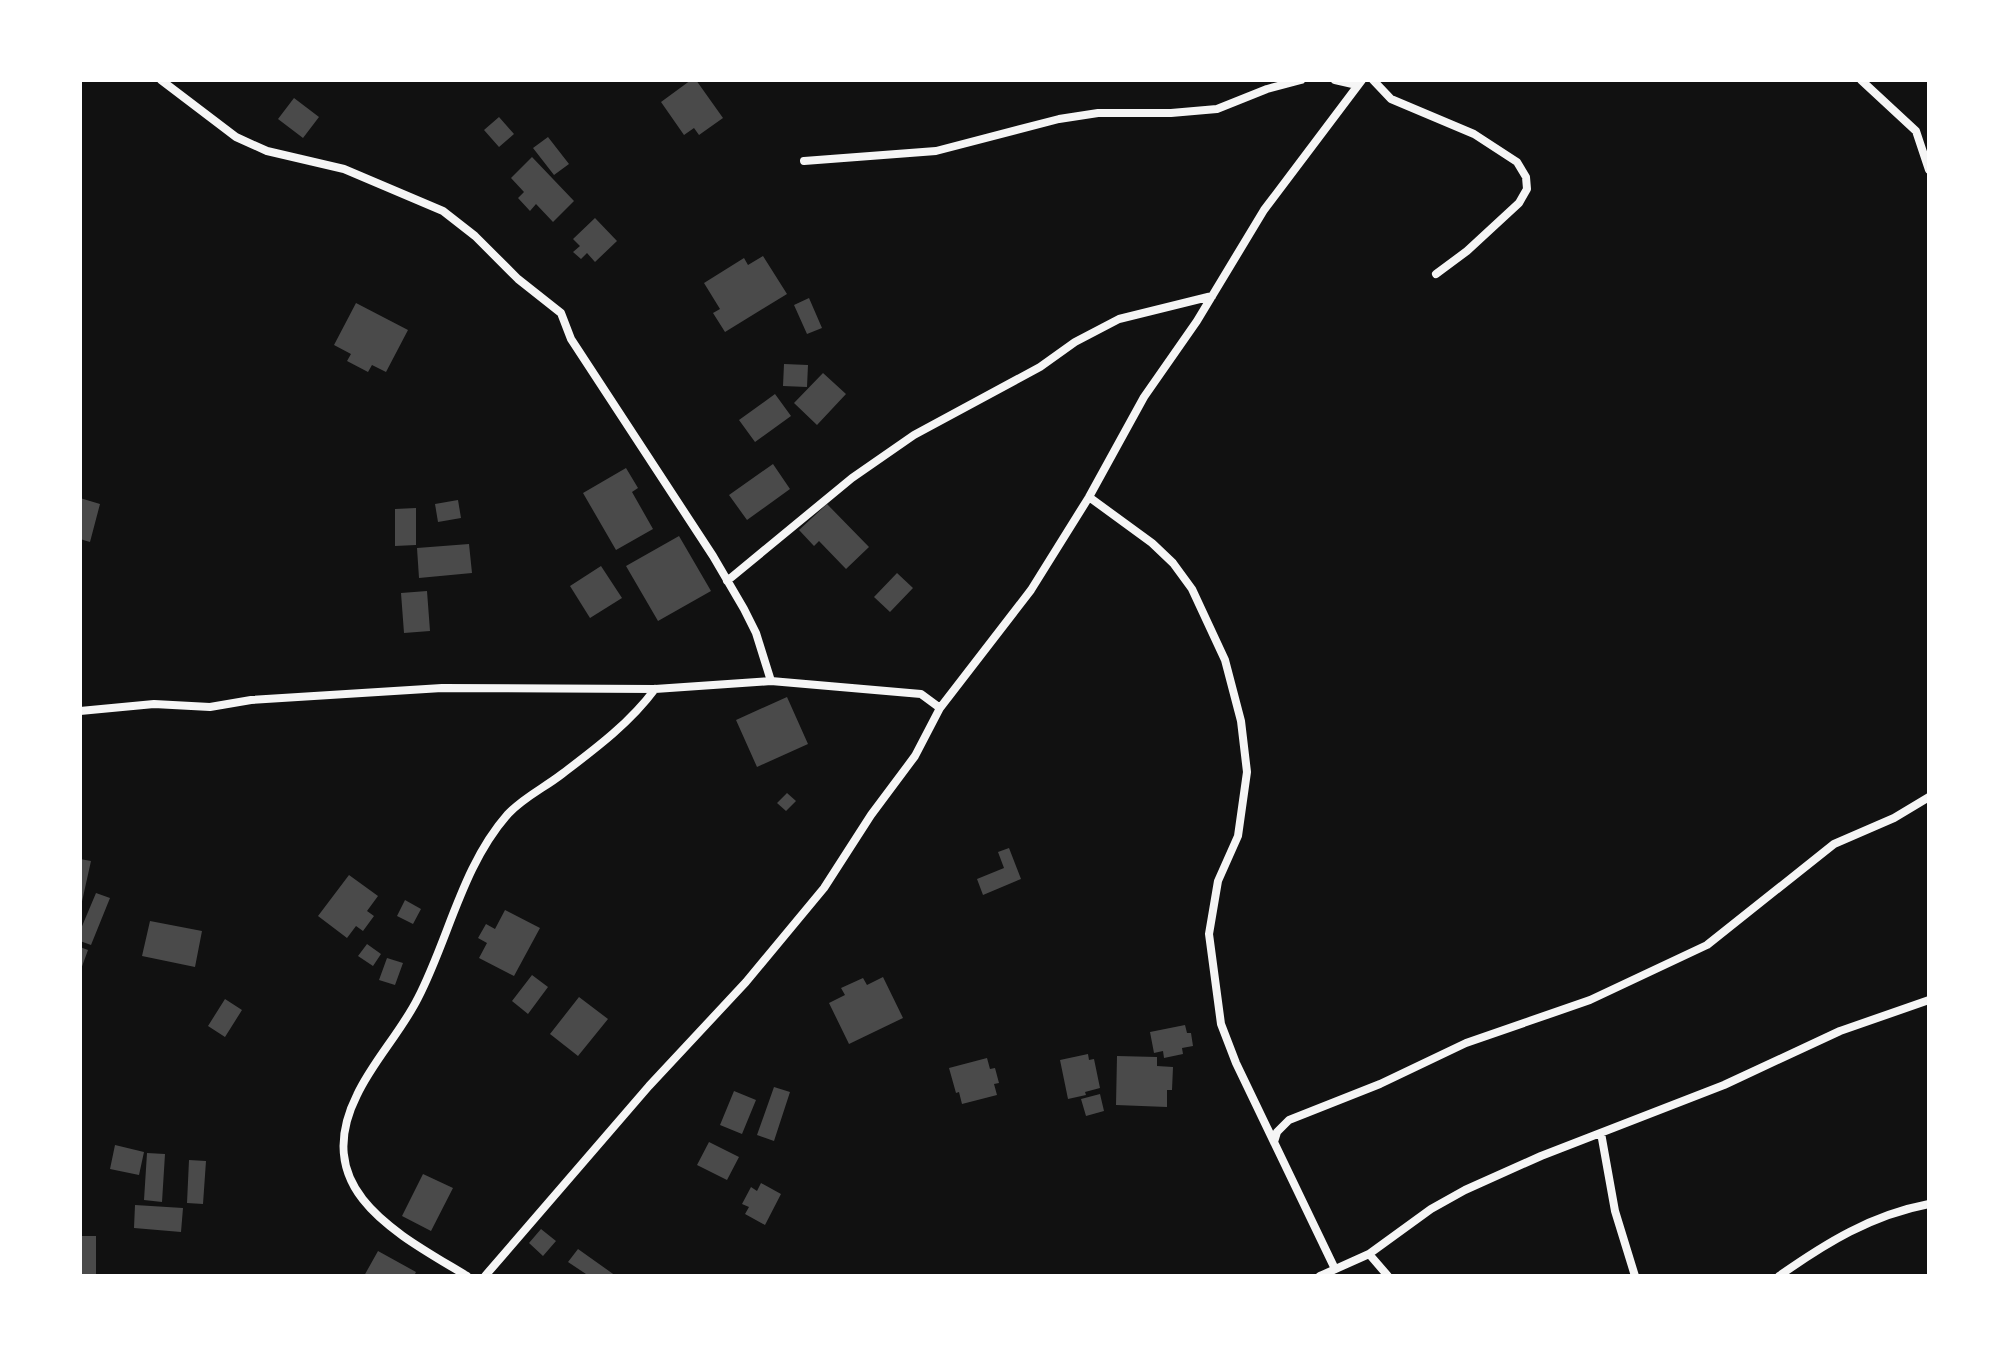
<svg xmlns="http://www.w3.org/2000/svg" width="2009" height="1356" font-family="'DM Sans',sans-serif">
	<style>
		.building { fill: #4a4a4a }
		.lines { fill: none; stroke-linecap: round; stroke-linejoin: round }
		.minor { stroke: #f5f5f5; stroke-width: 8 }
	</style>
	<rect width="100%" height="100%" fill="#111"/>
	<path class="building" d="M691,80H696L723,118L699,135L694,128L684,135L661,102Z
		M294,98L319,117L303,138L278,119Z
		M499,117L514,134L499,147L484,130Z
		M548,137L569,164L554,175L533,148Z
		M532,157L574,201L553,222L536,204L530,211L518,198L524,192L511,178Z
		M595,218L617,241L595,262L587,253L581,259L573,252L580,246L573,239Z
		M763,256L787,294L725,332L713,313L720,309L704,283L744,258L748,265Z
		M809,298L822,328L807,334L794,305Z
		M356,303L408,330L386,372L372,365L368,372L347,361L351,354L334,345Z
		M784,364L808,365L807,387L783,386Z
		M823,373L846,394L817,425L794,403Z
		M775,394L791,416L755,442L739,420Z
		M773,464L790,489L747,520L729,495Z
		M626,468L638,488L632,492L653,529L616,550L583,493Z
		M80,498L100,504L90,542L80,539Z
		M458,500L461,518L438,522L435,504Z
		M827,504L869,547L846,569L819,541L814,546L799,530Z
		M416,508V545L395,546V509Z
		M679,536L711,591L658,621L626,566Z
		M469,544L472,573L419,578L417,548Z
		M601,566L622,598L590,618L570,586Z
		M897,573L913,588L890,612L874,597Z
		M427,591L430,631L404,633L401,593Z
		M787,697L808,744L757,767L736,720Z
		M787,793L796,801L786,811L777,803Z
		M1009,848L1021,879L983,895L977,879L1004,868L998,852Z
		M80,859L91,861L81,906H80Z
		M349,875L378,896L367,911L374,916L363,931L356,926L347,938L318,916Z
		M96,893L110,898L91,945L80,941V931Z
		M405,900L421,909L413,924L397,916Z
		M505,910L540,928L514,976L479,958L487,943L478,938L486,924L495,929Z
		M150,921L202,931L195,967L142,956Z
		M367,944L381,954L373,966L358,956Z
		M80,947L88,950L80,972Z
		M387,958L403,963L395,985L379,980Z
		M532,975L548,987L528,1014L512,1001Z
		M883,977L903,1018L849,1044L829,1003L845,995L841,988L863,978L867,985Z
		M579,997L608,1019L578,1056L550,1034Z
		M225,999L242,1010L225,1037L208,1026Z
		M1185,1025L1187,1033H1191L1193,1046L1182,1048L1183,1054L1164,1058L1163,1051L1154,1053L1150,1032Z
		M1088,1054L1089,1060L1094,1059L1100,1088L1085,1092L1086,1095L1068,1099L1060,1060Z
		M1117,1056L1157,1057V1066L1173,1067L1172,1090H1167V1107L1116,1105Z
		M987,1058L990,1069L995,1068L999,1083L994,1084L997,1095L962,1104L959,1092L956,1093L949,1068Z
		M774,1087L790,1092L774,1141L757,1135Z
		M734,1091L756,1100L742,1134L720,1125Z
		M1100,1094L1104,1111L1086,1116L1081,1099Z
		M709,1142L739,1157L727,1180L697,1165Z
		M115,1145L144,1152L139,1175L110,1169Z
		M147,1153L165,1154L162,1202L144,1200Z
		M189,1160L206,1161L203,1204L187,1203Z
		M423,1174L453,1188L431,1231L402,1216Z
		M761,1183L781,1194L765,1225L745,1214L749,1207L742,1204L751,1187L757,1191Z
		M135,1205L183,1208L181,1232L134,1228Z
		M541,1229L556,1241L543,1256L529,1243Z
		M80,1236H96V1276H80Z
		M578,1249L616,1276H589L568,1262Z
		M378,1251L416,1272L414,1276H364Z"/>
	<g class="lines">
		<path class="minor" d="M161,80L236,137L267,151L344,169L443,211L475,236L518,279L561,313L571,339L713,556L744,609L756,633L771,681
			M1335,80L1357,85
			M1373,80L1391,99L1474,134L1517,162L1526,177L1527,189L1519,203L1467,251L1436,274
			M1861,80L1916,131L1929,170
			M804,161L936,151L1059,119L1098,113H1171L1217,109L1267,89L1301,80
			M1089,497L1152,543L1173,563L1192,589L1225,660L1241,721L1247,772L1238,836L1218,881L1209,934L1221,1024L1236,1063L1335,1269
			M727,581L852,478L914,435L1040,367L1075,342L1119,319L1212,296
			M80,711L154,704L210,707L251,700L442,688L655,689L771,681L921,694L940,708
			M1601,1133L1615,1211L1635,1276
			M1274,1142L1277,1132L1289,1120L1380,1084L1466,1043L1590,1000L1707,945L1834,844L1894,818L1929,797
			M1369,1254L1388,1276
			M467,1276C398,1234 309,1191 357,1095C373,1061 401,1032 418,998C449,938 462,866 508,814C524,797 544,788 562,774C595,749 630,723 655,689
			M485,1276L649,1086L746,982L824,888L871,815L915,756L940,708L1031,590L1089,497L1144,397L1197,321L1264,210L1362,80
			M1320,1276L1369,1254L1431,1209L1465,1190L1541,1156L1724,1085L1840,1031L1929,1000
			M1779,1276C1826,1243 1871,1215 1929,1204"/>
	</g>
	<rect width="2009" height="1356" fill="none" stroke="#ffffff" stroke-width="164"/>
</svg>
